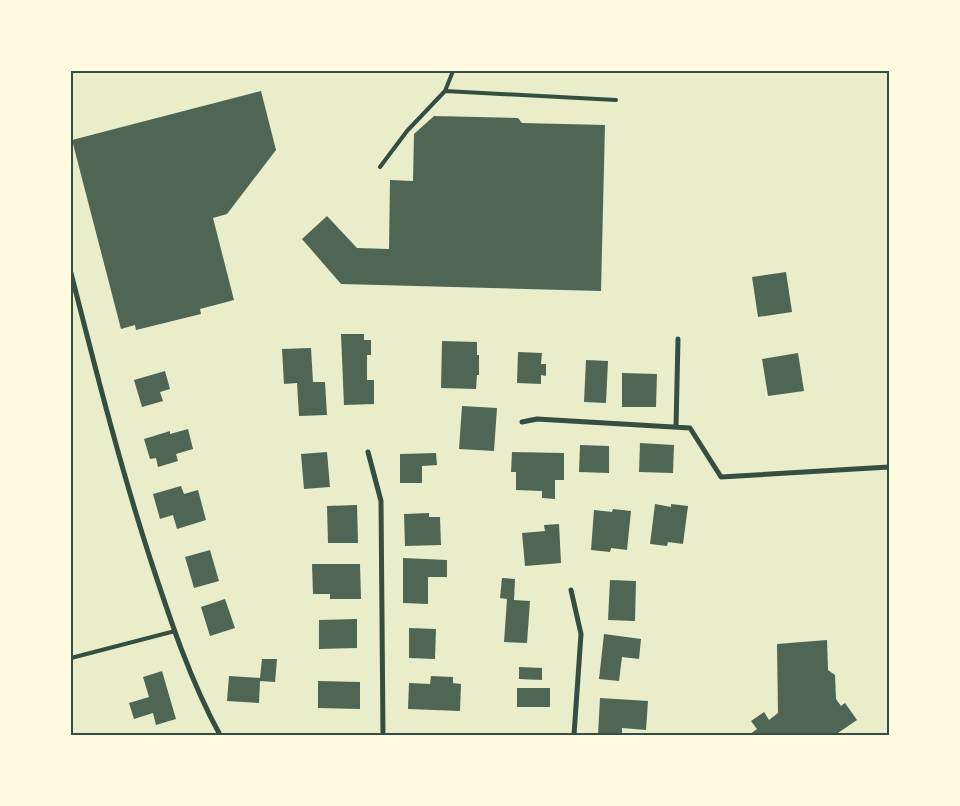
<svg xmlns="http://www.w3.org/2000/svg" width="960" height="806" font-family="Figtree,sans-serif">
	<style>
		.building { fill: #4f6655 }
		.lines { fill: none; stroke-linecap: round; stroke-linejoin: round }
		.service { stroke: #344e41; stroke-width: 4 }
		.minor { stroke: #344e41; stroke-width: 5 }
		.neatline { fill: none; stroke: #344e41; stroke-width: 2 }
	</style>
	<rect width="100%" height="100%" fill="#e9edc9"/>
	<path class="building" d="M261,91L276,150L227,214L213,218L234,300L200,309L201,314L136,330L135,325L121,329L72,140Z
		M434,116L518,118L522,123L605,125L601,291L341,284L302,239L327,216L357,248L389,249L390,180L413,181L414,134Z
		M786,272L792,312L758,317L752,277Z
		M341,334H364V340H371V355H367V380H374V404L344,405Z
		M442,341L477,342V355H479V375H477L476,389L441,388Z
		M311,348L313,382H325L327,415L299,416L297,383L284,384L282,349Z
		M518,352L542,353L541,364H546V376L541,375V384L517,383Z
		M798,353L804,391L768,396L762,359Z
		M586,360L608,361L606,403L584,402Z
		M165,371L170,389L160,392L163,401L142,407L134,380Z
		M622,373L657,374L656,407H622Z
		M462,406L497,408L494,451L459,449Z
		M188,429L193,449L176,454L178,461L158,467L156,458L150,459L144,439L170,431V434Z
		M640,443L674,445L673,473L639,472Z
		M580,445L609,446V473L579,472Z
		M327,452L330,487L304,489L301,454Z
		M512,452L564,453V480H555V499L542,498V491L516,490V472H511Z
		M436,453L437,465L422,466V483H400V454Z
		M181,486L184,494L198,490L206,520L177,529L173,515L160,519L153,494Z
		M655,504L671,507V504L688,506L683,544L668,542L667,546L650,544Z
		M357,505L358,543H328L327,506Z
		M613,509L631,511L627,550L611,548L610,552L591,550L594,510L612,512Z
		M429,513V517H440L441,545L405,546L404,514Z
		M559,524L561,563L525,566L522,533L545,531L544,525Z
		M210,550L219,581L194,588L185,557Z
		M403,558L447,560V577H428V604L403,603Z
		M312,564H360L361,599H330V594H313Z
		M502,578L515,579L514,600L530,601L527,643L504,642L507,599L500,598Z
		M610,580L636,581L635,621L608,620Z
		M225,599L235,628L210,636L201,607Z
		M357,619V648L319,649V620Z
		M409,628L436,629L435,659L409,658Z
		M604,634L641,639L639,659L622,657L619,681L599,679Z
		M827,640L828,670L835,675L836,699L841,706L845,703L857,720L835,735H749L757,729L751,721L764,712L769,720L778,713L777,644Z
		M262,659H277L275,682L260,681L259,703L227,701L229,676L260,678Z
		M519,667L542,668V680L519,679Z
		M162,671L176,719L156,725L153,713L134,719L129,703L149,697L143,677Z
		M431,676L453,677V683L461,684L460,711L408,709L409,683L430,684Z
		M318,681L360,682V709L318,708Z
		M517,688H550V707H517Z
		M600,698L648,701L646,730L622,728V735H598Z"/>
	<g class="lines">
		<path class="service" d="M445,91L616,100
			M380,167L407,131L445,91L453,71
			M71,658L175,631"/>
		<path class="minor" d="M71,273C95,367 119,462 149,555C169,616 189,678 220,735
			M522,422L537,419L690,428L721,477L889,467
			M676,427L678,339
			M368,452L381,501L383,735
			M571,590L581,634L574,735"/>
	</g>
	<rect width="960" height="806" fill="none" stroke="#fefae0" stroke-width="145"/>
	<rect x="72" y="72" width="816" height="662" class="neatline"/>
</svg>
